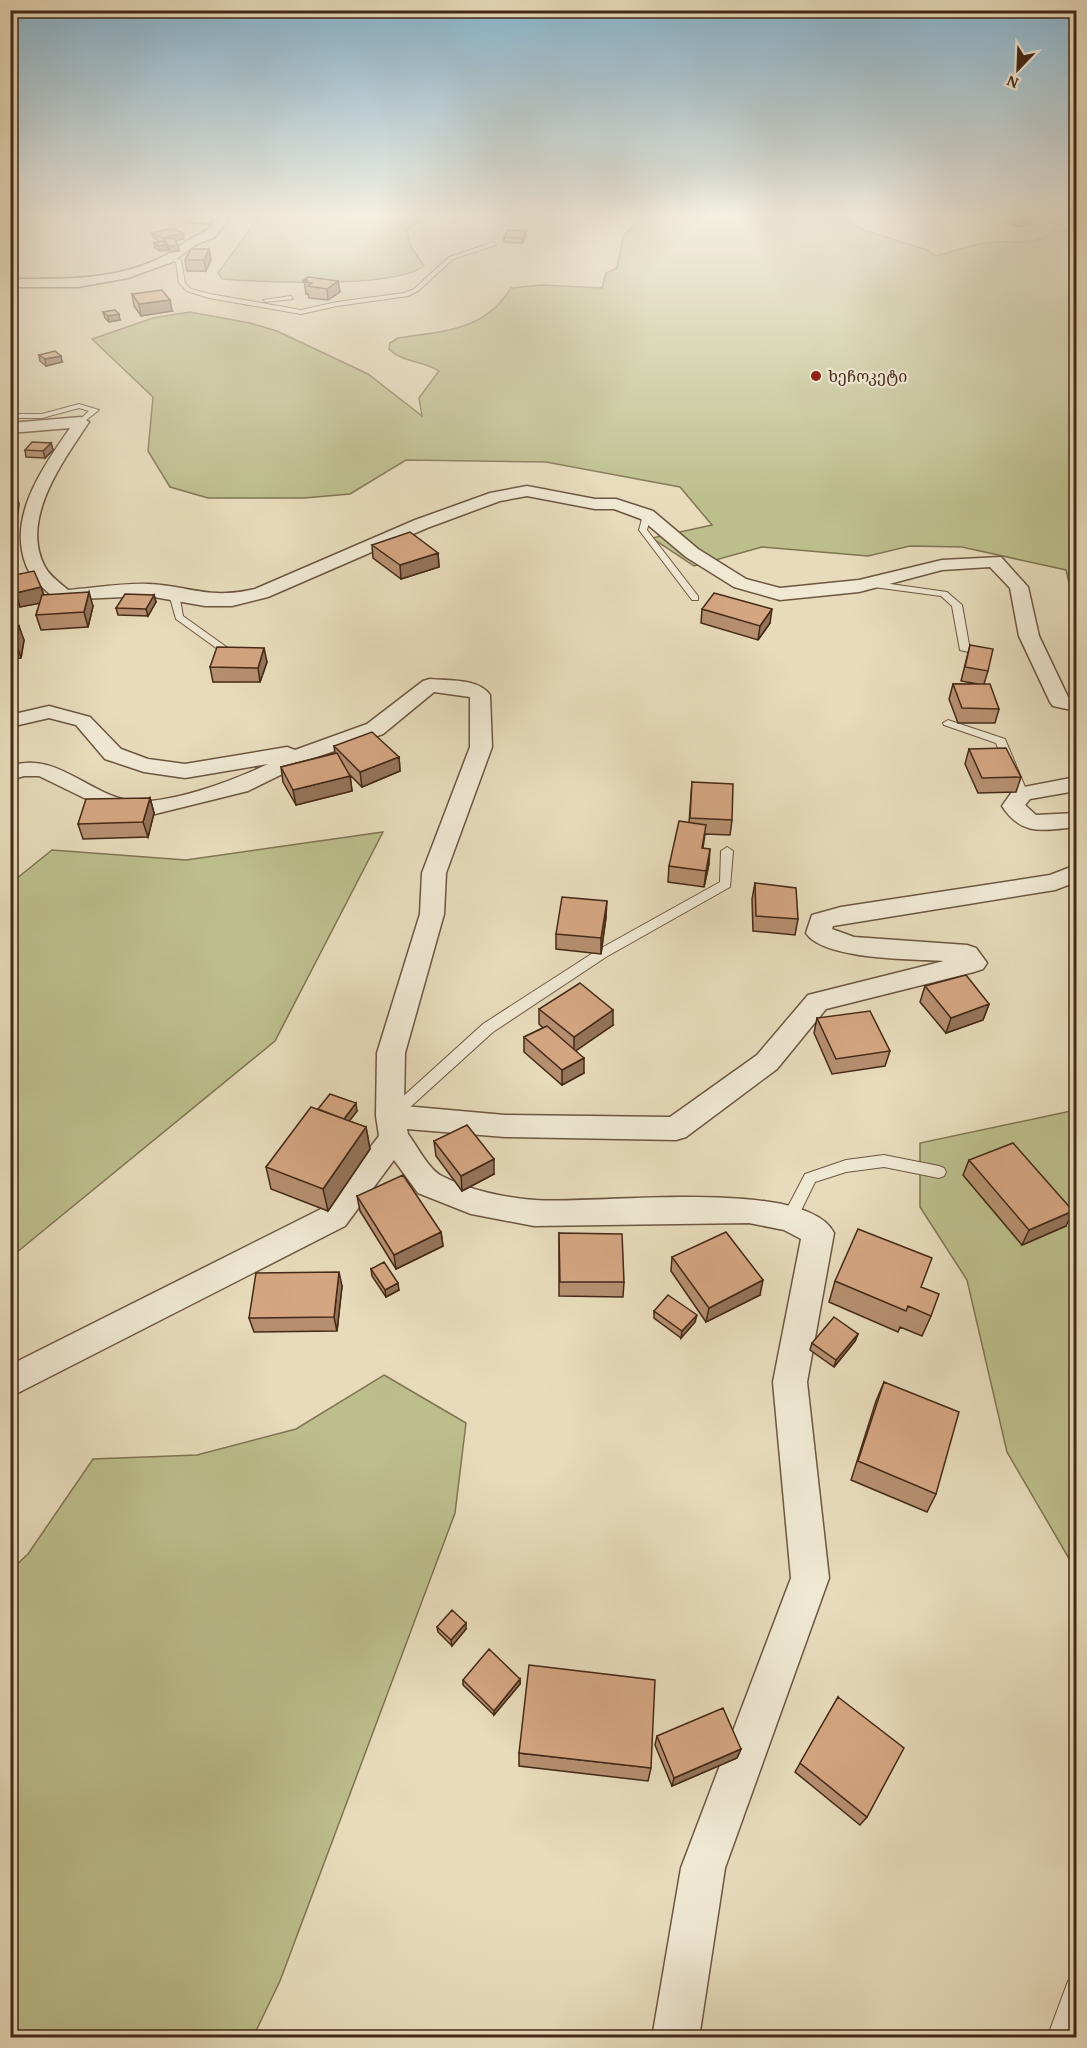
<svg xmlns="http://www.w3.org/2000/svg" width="1087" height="2048" font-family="'Gentium Book Plus','Noto Serif Georgian',serif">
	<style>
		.green { fill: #bcbe8c; stroke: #807452; stroke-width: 1.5 }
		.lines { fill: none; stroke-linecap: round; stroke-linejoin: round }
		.lane-casing { stroke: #6d5640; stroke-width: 2 }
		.street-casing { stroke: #6d5640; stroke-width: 3 }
		.lane { fill: #efe8d3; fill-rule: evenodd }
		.street { fill: #efe8d3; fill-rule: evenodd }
		.wall { fill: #b68f70; stroke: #442917; stroke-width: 1.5 }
		.shaded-wall { fill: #94745b; stroke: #442917; stroke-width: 1.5 }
		.building { fill: #d4a682; stroke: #442917; stroke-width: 1.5 }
		.poi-dot { fill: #8f2418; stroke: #efe8d3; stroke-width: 2 }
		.labels { text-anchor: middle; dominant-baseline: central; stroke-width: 4.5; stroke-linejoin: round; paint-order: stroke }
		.far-poi-label { font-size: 16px; fill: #442917; stroke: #efe8d3; text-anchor: start }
	</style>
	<rect width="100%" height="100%" fill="#e7dbbb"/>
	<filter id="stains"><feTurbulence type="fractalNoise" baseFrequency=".00333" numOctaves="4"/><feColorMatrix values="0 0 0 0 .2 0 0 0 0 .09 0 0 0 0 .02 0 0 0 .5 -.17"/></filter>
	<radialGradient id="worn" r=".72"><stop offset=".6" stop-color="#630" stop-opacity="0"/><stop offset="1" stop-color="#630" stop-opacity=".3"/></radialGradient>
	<path class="green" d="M268,213H451L412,225L407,230L410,245L424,266C394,289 262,282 222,279L218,273L259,217Z
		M644,213H857L843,219L864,230L927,250L936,256C952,252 969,245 986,243C1010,239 1036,248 1054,231L1076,230V612L1066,570L962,547L910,546L868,556L762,547L694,566L652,538L712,525L680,487L546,462L406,460L350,494L304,498H208L170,487L148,451L153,397L92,339L153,318L190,312L250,323L277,331L368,374L422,416L419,398L439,371C424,361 401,362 389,349L390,343L398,338C443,331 485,331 511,288L542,285L602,288L606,273L617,268L623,237Z
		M383,832L275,1041L11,1257V883L52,850L186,860Z
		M1076,1110V1567L1071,1562L1007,1452L967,1280L920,1207V1143Z
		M384,1375L466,1423L455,1513L280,1981L253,2037H11V1570L28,1554L93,1459L197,1455L296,1429Z"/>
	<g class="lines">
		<defs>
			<path id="lane" d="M1006,213H1033L1026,217Z
				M1068,213H1074L1076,219Z
				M494,242L496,245L453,259L418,291L408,296L337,306L301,314L209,298L187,291L179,283L176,262L165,259L168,257L181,260L185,283L191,289L210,294L301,310L337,302L404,293L414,289L449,257Z
				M291,296L293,299L266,302L263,300Z
				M79,404L99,410L81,424L77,422L89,411L79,408L42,418H10V414H42Z
				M647,512L651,515L647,530L698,596V600H692L639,530L643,515Z
				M869,581L947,592L962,605L970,650L968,652L960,650L952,606L941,596L866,586V582Z
				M171,592L179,594L183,616L232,651V655H226L176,619L169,594Z
				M948,720L1005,739L1028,794L1026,796L1022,797L1016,794L996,743L944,725L943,723Z
				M727,847L733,851L730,887L606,957L493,1032L397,1119H387L385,1115L387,1111L483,1024L596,951L720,882L721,851Z
				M884,1155L939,1166L944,1168L946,1172L944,1176L939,1178L884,1167L846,1172L815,1182L795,1223L790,1224L785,1223L782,1218L805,1174L846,1160Z
				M1076,1978V2021L1071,2038H1047L1068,1981Z"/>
			<path id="street" d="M221,213H233L215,237L197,244L172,262L128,278L78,287H10V279C62,279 116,281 164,256C172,252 179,246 187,241C207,229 206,234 221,213Z
				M81,417L89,422C64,460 19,519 45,567C50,576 60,583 68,590C94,588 121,583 148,584C191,586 208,600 255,589L415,520L490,493L527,486L595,499H616L653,511L698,549L746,579L780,588L859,580L942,560L1001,557L1028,587L1039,636L1068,697L1076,699V711L1053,706L1050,702L1019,636L1010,588L990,567L942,570L859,592L780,600L734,587L686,557L641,519L614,509H595L527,496L500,501L427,528L268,597L232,606H205L148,596L56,600C46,590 31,579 26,565C7,516 44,466 70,428L10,433V423Z
				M430,679C448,681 479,678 490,695L492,747L446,873L444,914L405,1053L404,1106L505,1115L670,1117L757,1055L808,995L944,961C914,959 823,960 806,933L812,915L841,907L1050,875L1076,865V882L1055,890L833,926L832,929L854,937L967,945L976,948L987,963L983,969L974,972L826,1009L777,1069L686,1137L676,1140L505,1137L407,1129L408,1134C417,1146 429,1170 442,1176C469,1190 505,1198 535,1200C594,1205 805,1176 834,1233L807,1382L829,1578L725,1868L699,2038H652L681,1868L791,1578L773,1382L801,1239L784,1230L749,1223L534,1226L471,1214L418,1193L394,1160L345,1226L10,1397V1365L323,1208L379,1136L376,1116L377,1053L420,914L422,873L470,747V697L434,692L383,734L317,757L248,791L147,816L113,812L39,776H24L10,780V766C55,751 86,792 127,800C162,808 235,780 268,764L185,778L144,772L105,759L76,725L49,718L10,727V715L49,706L90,717L121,749L148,759L185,764L287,747L295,750L367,724L423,681Z
				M1076,777V791L1030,799L1025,805L1036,815L1076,813V827C1044,830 1022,837 1002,806L1014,789Z"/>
		</defs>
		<use href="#lane" class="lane-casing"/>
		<use href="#street" class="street-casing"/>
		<use href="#lane" class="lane"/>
		<use href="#street" class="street"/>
	</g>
	<path class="wall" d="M188,213H220V216L211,224L190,223Z
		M1006,215L1032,220L1031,225L1014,226L1005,221Z
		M152,233L184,239L175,241L179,251L170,252L168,248V250L160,251L155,248L154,243L161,242L154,238Z
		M526,236L522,243L504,242V237Z
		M209,249L211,260L206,271H187L185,260Z
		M308,277L340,292L328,300L309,298L308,294H306L304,280Z
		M132,294L172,311L141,316L134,306Z
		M103,312L120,320L109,322L105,318Z
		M39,355L62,362L46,366L40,361Z
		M51,443L53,450L45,458L26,457L25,450Z
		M372,545L438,553L439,567L401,579L373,558Z
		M10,580L41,587L44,595L93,606L88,627L41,630L36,615L40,603L20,607Z
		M154,595L156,602L148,616L118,615L116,608Z
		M702,609L770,623L758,640L701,623Z
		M10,627L24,640L21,658L10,659Z
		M970,645L988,671L984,684L999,709L995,723H958L949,699L953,684H978L961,681Z
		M267,662L260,682H213L210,667Z
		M334,746L399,757L400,771L362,787L350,775L352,791L296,805L283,782L281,767L335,753Z
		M969,749L1021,777L1016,792L978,793L965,764Z
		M692,782L732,820L730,835L705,834L703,848L709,864L704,887L668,882L669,866L689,823Z
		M150,798L154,813L148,837L83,839L78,824Z
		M755,883L798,919L795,935L753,931L752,899Z
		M606,917L601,954L556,949V934Z
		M925,986L989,1004L983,1020L946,1033L920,1002Z
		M539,1009L613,1025L576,1050L584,1073L562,1085L524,1052V1037L543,1028L539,1024Z
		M817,1018L890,1051L885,1066L832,1074L814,1033Z
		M318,1109L357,1111L349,1121L366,1127L370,1149L328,1211L271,1189L266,1167Z
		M434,1141L494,1174L462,1191L436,1156Z
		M969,1160L1066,1226L1022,1245L963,1175Z
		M357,1196L441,1232L443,1246L396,1269L360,1211Z
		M559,1233L624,1282L623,1297L559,1296Z
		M672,1257L760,1295L706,1322L671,1271Z
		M371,1269L399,1290L386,1297L372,1276Z
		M835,1281L921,1287L931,1316L922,1336L900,1327L898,1332L829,1302Z
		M342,1286L337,1331L254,1332L249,1318Z
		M654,1311L695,1322L681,1338L654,1318Z
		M858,1334L855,1341L834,1367L810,1350L812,1343Z
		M884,1382L936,1494L927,1512L851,1480L876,1401Z
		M437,1627L466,1629L452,1646L438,1632Z
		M520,1679V1684L494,1715L463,1685V1680Z
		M838,1697L867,1817L860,1825L795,1772Z
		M657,1736L741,1749L737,1758L672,1786L655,1745Z
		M519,1753L651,1768L648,1781L519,1766Z"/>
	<path class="shaded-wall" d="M211,213H220V216L211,224L210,214Z
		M1032,220L1031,225L1014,226L1016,221Z
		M526,231V236L522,243V238Z
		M183,233L184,239L167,243L164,239V243L163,238Z
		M167,244L168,250L160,251L159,246Z
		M178,245L179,251L170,252L169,246Z
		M209,249L211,260L206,271L204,260Z
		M338,281L340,292L328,300L327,289Z
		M170,300L172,311L141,316L139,304Z
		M119,314L120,320L109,322L108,316Z
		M61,356L62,362L46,366L45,359Z
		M51,443L53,450L45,458L43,451Z
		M15,491L19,504L17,521L10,522V508Z
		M438,553L439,567L401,579L400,565Z
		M41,587L46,602L20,607L16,593Z
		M89,592L93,606L88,627L84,612Z
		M154,595L156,602L148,616L146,609Z
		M772,609L770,623L758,640L760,626Z
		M19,626L24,640L21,658L16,643Z
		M264,648L267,662L260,682L258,668Z
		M399,757L400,771L362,787L360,772Z
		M350,776L352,791L296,805L293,790Z
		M150,798L154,813L148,837L143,822Z
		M710,849L709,864L704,887L706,871Z
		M607,901L606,917L601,954V938Z
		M989,1004L983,1020L946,1033L951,1018Z
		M613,1010V1025L574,1052V1037Z
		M584,1058V1073L562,1085V1070Z
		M356,1103L357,1111L344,1128L343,1121Z
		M366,1127L370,1149L328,1211L323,1189Z
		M494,1159V1174L462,1191L461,1176Z
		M1073,1211L1066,1226L1022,1245L1029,1230Z
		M441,1232L443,1246L396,1269L394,1255Z
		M339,1272L342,1286L337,1331L334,1317Z
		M763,1280L760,1295L706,1322L709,1308Z
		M398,1283L399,1290L386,1297L385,1290Z
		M697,1315L695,1322L681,1338L682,1331Z
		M858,1334L855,1341L834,1367L836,1360Z
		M466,1623V1629L452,1646L451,1640Z
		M520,1679V1684L494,1715V1711Z
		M741,1749L737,1758L672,1786L674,1778Z"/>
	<path class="building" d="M1022,214L1032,220L1016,221L1006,215Z
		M172,228L183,233L163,238L152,233Z
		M508,230L526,231L522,238L504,237Z
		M173,238L178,245L169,246L164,239Z
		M162,241L167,244L159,246L154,243Z
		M191,249H209L204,260H185Z
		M308,277L338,281L327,289L308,286L312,283L304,282L308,280H304Z
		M162,290L170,300L139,304L132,294Z
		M115,310L119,314L108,316L103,312Z
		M55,351L61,356L45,359L39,355Z
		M32,442L51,443L43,451L25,450Z
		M10,491H15L12,507L10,508Z
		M410,532L438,553L400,565L372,545Z
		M34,571L41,587L16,593L10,580V576Z
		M89,592L84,612L36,615L42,595Z
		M714,593L772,609L760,626L702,609Z
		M125,594L154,595L146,609L116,608Z
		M19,626L16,643L10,644V627Z
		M970,645L993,649L988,671L965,667Z
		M217,647L264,648L258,668L210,667Z
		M953,684H990L999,709L962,708Z
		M372,732L399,757L360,772L334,746Z
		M1006,748L1021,777L982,778L969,749Z
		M337,753L350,776L293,790L281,767Z
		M692,782L733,784L732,820L690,818Z
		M150,798L143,822L78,824L86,799Z
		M679,821L706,825L702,848L710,849L706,871L669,866Z
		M755,883L796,888L798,919L756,916Z
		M562,897L607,901L601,938L556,934Z
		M966,975L989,1004L951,1018L925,986Z
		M580,983L613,1010L574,1037L539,1009Z
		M870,1011L890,1051L836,1059L817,1018Z
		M547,1026L584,1058L562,1070L524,1037Z
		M330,1094L356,1103L344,1119L318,1109Z
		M311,1107L366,1127L323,1189L266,1167Z
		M467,1125L494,1159L461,1176L434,1141Z
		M1013,1143L1073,1211L1029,1230L969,1160Z
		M403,1175L441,1232L394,1255L357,1196Z
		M858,1229L932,1258L921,1287L939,1294L931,1316L908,1306L906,1311L835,1281Z
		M726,1232L763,1280L709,1308L672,1257Z
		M559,1233L622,1234L624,1282H560Z
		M384,1262L398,1283L385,1290L371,1269Z
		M339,1272L334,1317L249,1318L256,1273Z
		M668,1295L697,1315L682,1331L654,1311Z
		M834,1317L858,1334L836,1360L812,1343Z
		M884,1382L959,1412L936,1494L858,1461Z
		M452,1610L466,1623L451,1640L437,1627Z
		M489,1649L520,1679L494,1711L463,1680Z
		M529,1665L655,1680L651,1768L519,1753Z
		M838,1697L904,1748L867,1817L800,1763Z
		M723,1708L741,1749L674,1778L657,1736Z"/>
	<linearGradient id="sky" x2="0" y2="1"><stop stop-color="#87b7d3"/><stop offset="0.43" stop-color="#f4efe0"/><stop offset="1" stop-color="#f4efe0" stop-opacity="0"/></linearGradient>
	<rect width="1087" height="500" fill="url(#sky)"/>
	<circle class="poi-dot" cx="816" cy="376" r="6"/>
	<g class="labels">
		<g class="far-poi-label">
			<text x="828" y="376">ხეჩოკეტი</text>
		</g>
	</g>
	<rect width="1087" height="2048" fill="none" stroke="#e7dbbb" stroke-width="36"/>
	<rect x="12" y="12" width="1063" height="2024" fill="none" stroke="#442917" stroke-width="3"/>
	<rect x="18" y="18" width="1051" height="2012" fill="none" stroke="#442917" stroke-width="1.5"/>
	<g transform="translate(1018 69) rotate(203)" stroke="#efe8d3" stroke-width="4.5" paint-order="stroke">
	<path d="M0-4.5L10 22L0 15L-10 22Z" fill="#442917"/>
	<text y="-9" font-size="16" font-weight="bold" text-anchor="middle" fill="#442917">N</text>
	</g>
	<rect width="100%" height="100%" filter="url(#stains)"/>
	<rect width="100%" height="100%" fill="url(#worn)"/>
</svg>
